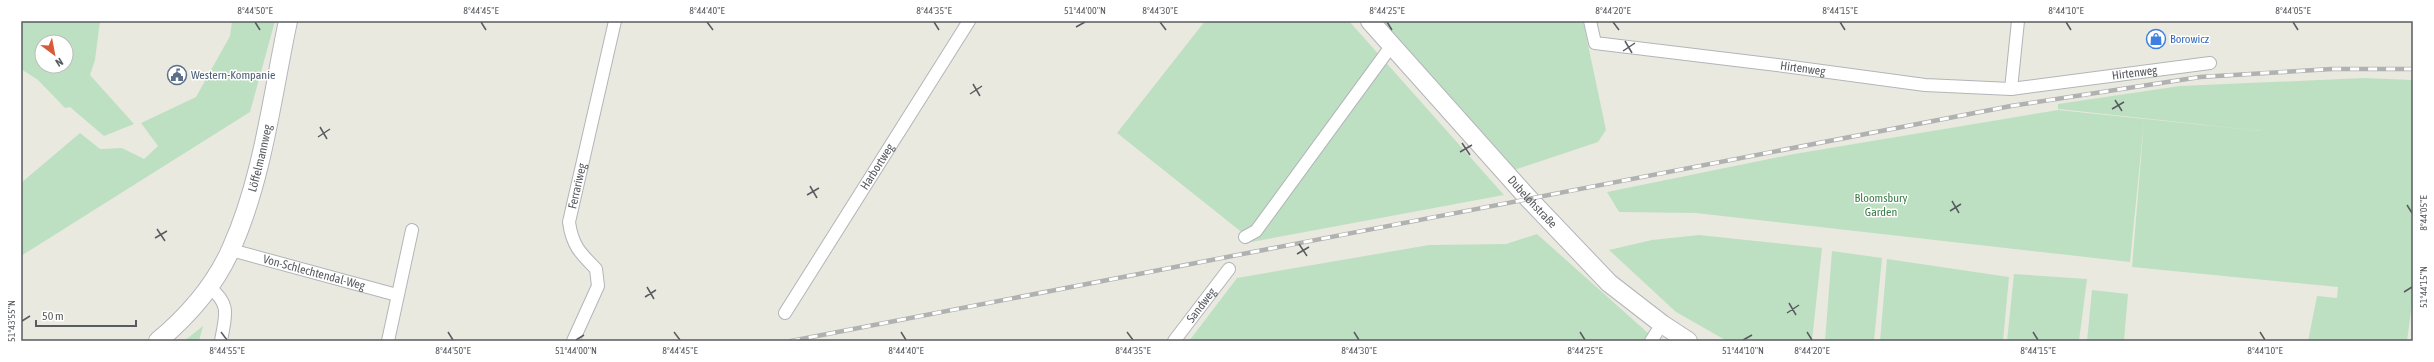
<svg xmlns="http://www.w3.org/2000/svg" width="2434" height="362" font-family="'Asap Condensed',sans-serif">
	<style>
		.green { fill: #bee0c2; fill-rule: evenodd }
		.lines { fill: none; stroke-linecap: round; stroke-linejoin: round }
		.street-casing { stroke: #b2b5b9; stroke-width: 14 }
		.secondary-casing { stroke: #b4b5bb; stroke-width: 20 }
		.street { stroke: #fff; stroke-width: 12 }
		.secondary { stroke: #fff; stroke-width: 18 }
		.rail-casing { stroke: #b0b1b1; stroke-width: 4.5 }
		.rail { stroke: #fff; stroke-width: 3; stroke-dasharray: 9; stroke-linecap: butt }
		.ticks { fill: none; stroke: #585b5f; stroke-width: 1.5 }
		.labels { text-anchor: middle; dominant-baseline: central; stroke-width: 3; stroke-linejoin: round; paint-order: stroke }
		.shop-label { font-size: 12px; fill: #366cbe; stroke: #fff; text-anchor: start }
		.street-label { font-size: 12px; fill: #585b5f; stroke: #fff }
		.service-label { font-size: 12px; fill: #4e5e75; stroke: #fff; text-anchor: start }
		.park-label { font-size: 12px; fill: #3b7c47; stroke: #fff }
		.neatline { fill: none; stroke: #585b5f; stroke-width: 1.5 }
		.ticks-label { font-size: 10px; text-anchor: middle; fill: #585b5f }
	</style>
	<rect width="100%" height="100%" fill="#eae9e0"/>
	<path class="green" d="M21,21H100L95,60L90,75L134,124L104,136L70,107L65,108L38,80L21,69ZM42,42H66V66H42Z
		M232,21H275L250,112L21,256V183L80,133L100,149L122,148L144,159L158,146L141,123L196,97L230,36Z
		M1205,21H1349L1504,195L1246,243L1244,234L1117,133Z
		M1380,21H1583L1606,130L1598,142L1514,170Z
		M2364,78L2413,80V296L2407,341H2308L2317,296L2337,298L2338,287L2132,267L2144,122L2130,262L1696,213L1619,212L1607,192L1794,154L2058,110L2262,131L2058,109V104L2180,86Z
		M1537,234L1657,341H1189L1237,278L1429,245L1506,244Z
		M1699,235L1822,248L1812,341H1727L1676,312L1609,250L1652,240Z
		M1832,251L1882,258L1874,341H1825Z
		M1887,259L2009,277L2003,341H1880Z
		M2014,274L2087,279L2079,341H2007Z
		M2092,290L2128,294L2124,341H2087Z
		M203,326L199,341H184Z"/>
	<g class="lines">
		<defs>
			<g id="street">
				<path id="s1" d="M1590,21L1595,43L1777,65L1925,85L2011,89L2210,63"/>
				<path d="M2011,89L2018,21"/>
				<path d="M1245,237L1256,231L1392,45"/>
				<path id="s2" d="M231,250L397,295"/>
				<path d="M209,287C232,305 225,316 221,341"/>
				<path id="s3" d="M785,313L969,21"/>
				<path d="M388,341L412,230"/>
				<path id="s4" d="M573,341L598,286L596,269C580,253 572,245 569,222L615,21"/>
				<path id="s5" d="M1174,341L1229,269"/>
				<path d="M1651,341L1662,324"/>
			</g>
			<g id="secondary">
				<path id="s6" d="M1370,21L1528,198L1609,283L1662,324L1688,341"/>
				<path id="s7" d="M158,341C188,316 215,285 231,249C263,178 272,96 288,21"/>
			</g>
		</defs>
		<use href="#street" class="street-casing"/>
		<use href="#secondary" class="secondary-casing"/>
		<use href="#street" class="street"/>
		<use href="#secondary" class="secondary"/>
		<defs>
			<path id="rail" d="M791,341L2011,106L2200,77L2332,69H2413"/>
		</defs>
		<use href="#rail" class="rail-casing"/>
		<use href="#rail" class="rail"/>
	</g>
	<path class="ticks" d="M255,22L260,30M481,22L486,30M707,22L713,30M934,22L939,30M1160,22L1166,30M1387,22L1392,30M1613,22L1619,30M1840,22L1845,30M2066,22L2071,30M2293,22L2298,30M1076,27L1085,22M1625,41L1632,53M1623,51L1635,43M973,84L980,96M970,94L982,86M2115,100L2122,111M2112,109L2124,102M320,127L327,139M318,137L330,129M1462,143L1470,155M1460,152L1472,145M810,186L817,198M807,195L819,188M1952,201L1959,213M2407,205L2412,213M1950,211L1961,204M157,229L165,241M155,238L167,231M1299,244L1307,256M1297,254L1309,247M647,287L654,299M2404,292L2412,287M645,297L656,290M1789,303L1796,315M1787,313L1799,305M22,321L30,316M221,332L227,340M448,332L453,340M674,332L680,340M901,332L906,340M1127,332L1133,340M1354,332L1359,340M1580,332L1585,340M1807,332L1812,340M2033,332L2038,340M2260,332L2265,340M576,340L584,335M1743,340L1752,335"/>
	<defs>
		<symbol id="shop-ring" viewBox="-11 -11 22 22"><circle r="9.5" fill="#fff" stroke="#3f7fe0" stroke-width="1.5"/><path d="M-5-2.5h2.3a2.7 3.5 0 0 1 5.4 0H5L5.5 6h-11ZM-1.5-2.5h3a1.5 2.3 0 0 0-3 0Z" fill="#3f7fe0"/></symbol>
		<symbol id="civic-ring" viewBox="-11 -11 22 22"><circle r="9.5" fill="#fff" stroke="#5c6f8a" stroke-width="1.5"/><path d="M-.6-6.5H3V-4.5H.6V-3L4-1V1h2V6H-6V1h2V-1L-.6-3ZM-1.2 2.5V6h2.4V2.5Z" fill="#5c6f8a"/></symbol>
	</defs>
	<g fill-rule="evenodd">
		<use href="#shop-ring" x="2145" y="28" width="22" height="22"/>
		<use href="#civic-ring" x="166" y="64" width="22" height="22"/>
	</g>
	<g class="labels">
		<g class="shop-label">
			<text x="2170" y="39">Borowicz</text>
		</g>
		<g class="street-label">
			<text stroke="none"><textPath href="#s1" startOffset="232">Hirtenweg</textPath></text>
			<text stroke="none"><textPath href="#s1" startOffset="566">Hirtenweg</textPath></text>
			<text stroke="none"><textPath href="#s7" startOffset="214">Löffelmannweg</textPath></text>
			<text stroke="none"><textPath href="#s3" startOffset="173">Harbortweg</textPath></text>
			<text stroke="none"><textPath href="#s4" startOffset="170">Ferrariweg</textPath></text>
			<text stroke="none"><textPath href="#s6" startOffset="243">Dubelohstraße</textPath></text>
			<text stroke="none"><textPath href="#s2" startOffset="86">Von-Schlechtendal-Weg</textPath></text>
			<text stroke="none"><textPath href="#s5" startOffset="45">Sandweg</textPath></text>
		</g>
		<g class="service-label">
			<text x="191" y="75">Western-Kompanie</text>
		</g>
		<g class="park-label">
			<text x="1881" y="198">Bloomsbury<tspan x="1881" dy="14">Garden</tspan></text>
		</g>
	</g>
	<rect width="2434" height="362" fill="none" stroke="#ffffff" stroke-width="44"/>
	<g transform="translate(54 54) rotate(148)"><circle r="19" fill="#ffffff" stroke="#bcbdbf"/>
	<path d="M0-3L7 15L0 10L-7 15Z" fill="#d75a39"/>
	<text y="-6" font-size="11" font-weight="bold" text-anchor="middle" fill="#585b5f">N</text>
	</g>
	<path d="M36 320v6h100v-6" fill="none" stroke="#585b5f" stroke-width="2"/>
	<text x="42" y="320" font-size="12" fill="#585b5f" stroke="#ffffff" stroke-width="3" paint-order="stroke">50 m</text>
	<rect x="22" y="22" width="2390" height="318" class="neatline"/>
	<g class="ticks-label">
		<text x="255" y="14">8°44'50"E</text>
		<text x="481" y="14">8°44'45"E</text>
		<text x="707" y="14">8°44'40"E</text>
		<text x="934" y="14">8°44'35"E</text>
		<text x="1085" y="14">51°44'00"N</text>
		<text x="1160" y="14">8°44'30"E</text>
		<text x="1387" y="14">8°44'25"E</text>
		<text x="1613" y="14">8°44'20"E</text>
		<text x="1840" y="14">8°44'15"E</text>
		<text x="2066" y="14">8°44'10"E</text>
		<text x="2293" y="14">8°44'05"E</text>
		<text transform="translate(2423 213) rotate(-90)" y="4">8°44'05"E</text>
		<text transform="translate(2423 287) rotate(-90)" y="4">51°44'15"N</text>
		<text transform="translate(11 321) rotate(-90)" y="4">51°43'55"N</text>
		<text x="227" y="354">8°44'55"E</text>
		<text x="453" y="354">8°44'50"E</text>
		<text x="576" y="354">51°44'00"N</text>
		<text x="680" y="354">8°44'45"E</text>
		<text x="906" y="354">8°44'40"E</text>
		<text x="1133" y="354">8°44'35"E</text>
		<text x="1359" y="354">8°44'30"E</text>
		<text x="1585" y="354">8°44'25"E</text>
		<text x="1743" y="354">51°44'10"N</text>
		<text x="1812" y="354">8°44'20"E</text>
		<text x="2038" y="354">8°44'15"E</text>
		<text x="2265" y="354">8°44'10"E</text>
	</g>
</svg>
